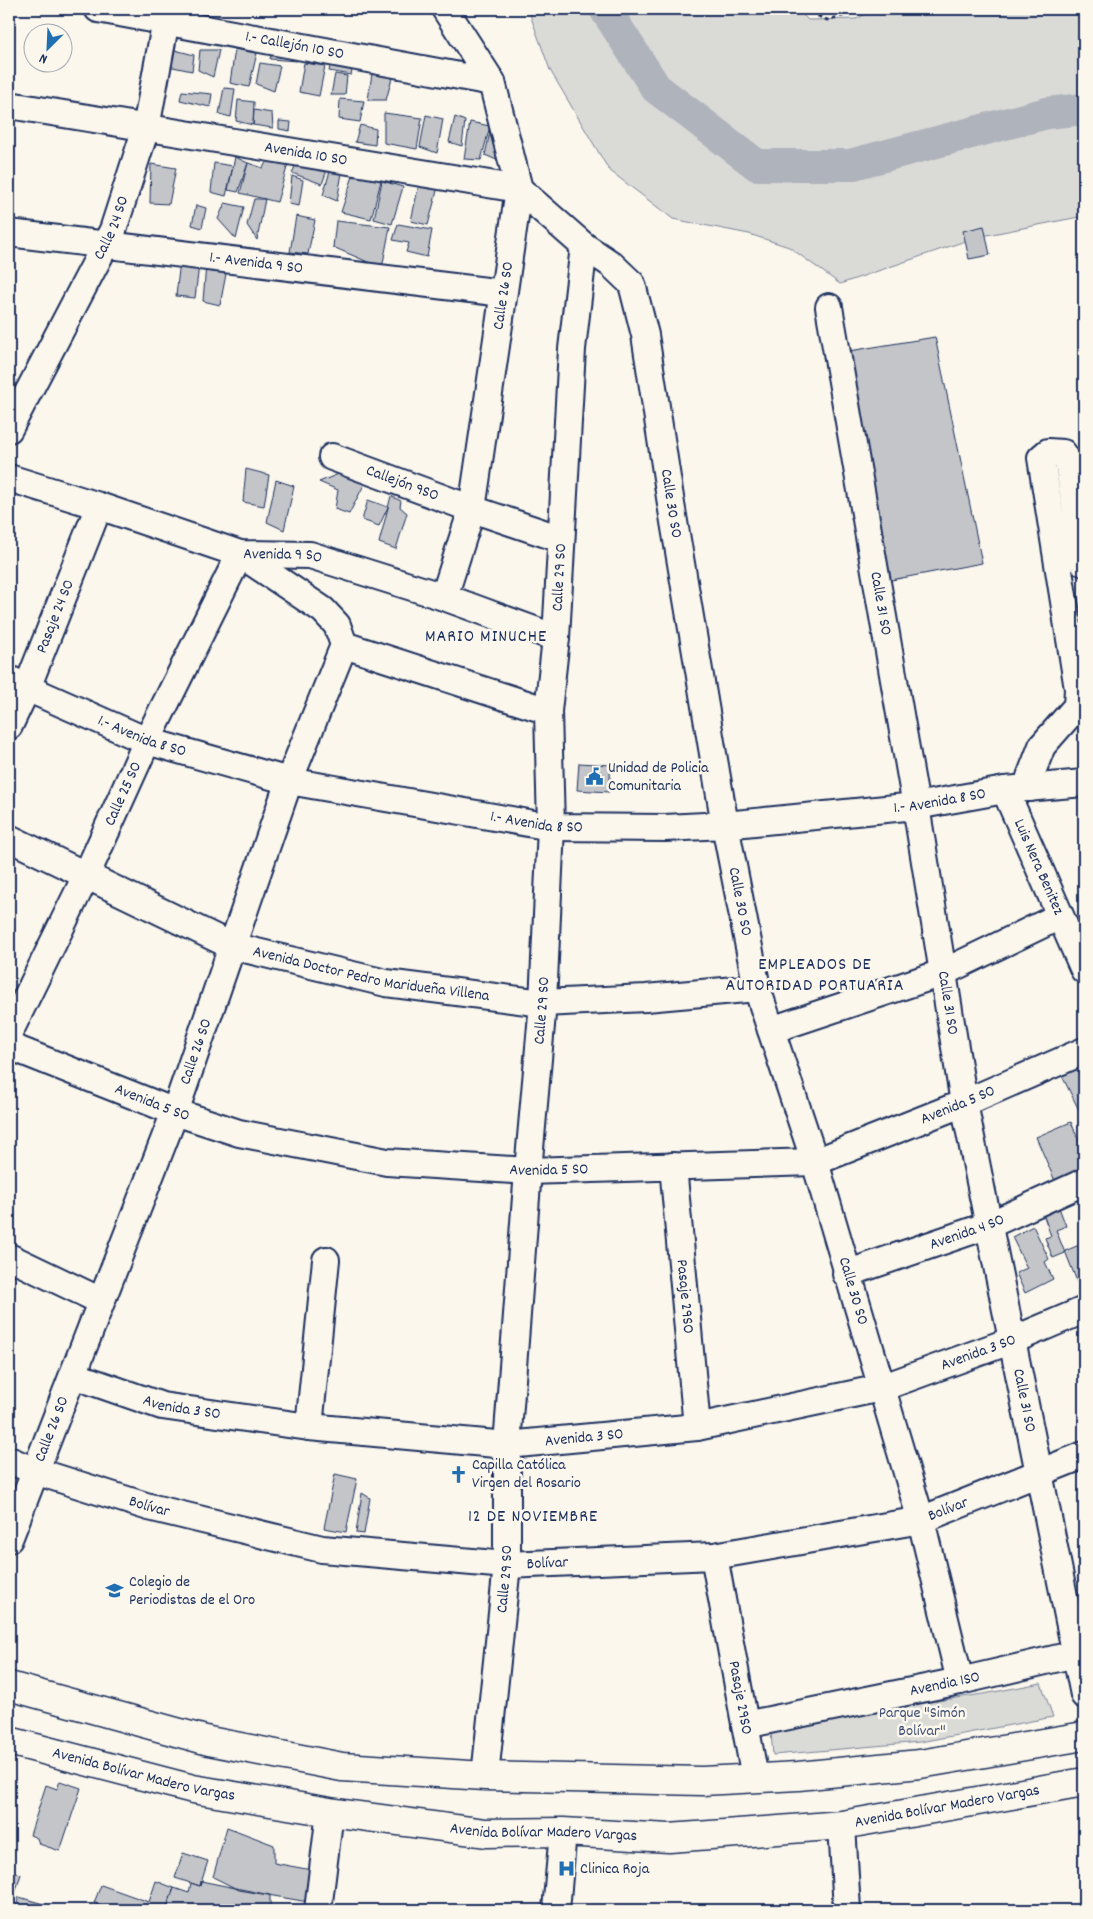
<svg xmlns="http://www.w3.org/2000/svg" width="1093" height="1919" font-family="Dekko,sans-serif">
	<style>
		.green { fill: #dadad7; stroke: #7a849a }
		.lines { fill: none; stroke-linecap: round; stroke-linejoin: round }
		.river { stroke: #afb3bb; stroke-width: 32 }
		.building { fill: #c3c5c9; stroke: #1b2f5e }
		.minor-casing { stroke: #1b2f5e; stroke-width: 30 }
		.major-casing { stroke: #1b2f5e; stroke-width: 31 }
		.path { stroke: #1b2f5e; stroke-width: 3; stroke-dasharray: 4 4; stroke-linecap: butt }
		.minor { stroke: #fbf7ec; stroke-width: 26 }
		.major { stroke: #fbf7ec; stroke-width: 28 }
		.labels { text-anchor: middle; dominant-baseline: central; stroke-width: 5; stroke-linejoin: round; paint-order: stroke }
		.street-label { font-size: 16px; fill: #1b2f5e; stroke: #fbf7ec }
		.poi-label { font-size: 16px; fill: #1b2f5e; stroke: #fbf7ec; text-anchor: start }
		.park-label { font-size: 16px; fill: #415176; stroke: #fbf7ec }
		.neighbourhood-label { font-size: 18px; letter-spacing: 1px; fill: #1b2f5e; stroke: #fbf7ec }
	</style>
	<rect width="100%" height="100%" fill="#fbf7ec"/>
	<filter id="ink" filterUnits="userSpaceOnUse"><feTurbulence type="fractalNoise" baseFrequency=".02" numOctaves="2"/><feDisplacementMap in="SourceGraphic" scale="10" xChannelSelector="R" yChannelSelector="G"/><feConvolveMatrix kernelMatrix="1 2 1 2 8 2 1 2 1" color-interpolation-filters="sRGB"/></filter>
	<g filter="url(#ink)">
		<path class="green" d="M528,9H797L808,20L856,19L876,9H1084V216L977,237L840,284L789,247L749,234L673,219L609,170L550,70Z
			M1041,1683L1053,1717L920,1742L773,1755L771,1733L866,1712L989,1693Z"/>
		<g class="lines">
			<path class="river" d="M605,9L656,88L757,165H850L1047,113L1084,109"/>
		</g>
		<path class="building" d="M274,44L301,46L297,61L270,59Z
			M171,49L194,55L192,71L168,66Z
			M235,49L257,53L249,87L230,83Z
			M200,50H219L213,77L198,70Z
			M333,52L355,57L351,75L329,71Z
			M260,63L280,66L274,91L256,84Z
			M304,63L325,66L319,96L299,92Z
			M373,67L394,71L386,100H368Z
			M335,74L347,76L345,95H331Z
			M224,88L235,89L231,117L219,114Z
			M182,91L212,94L210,107L180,100Z
			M340,99L364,101L360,122L339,119Z
			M238,100L254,102L253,125L236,121Z
			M254,110L272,113L273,128L253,125Z
			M384,113L422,118L417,149L384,143Z
			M426,115L443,119L437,153L420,147Z
			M455,117L465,121L462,146L449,142Z
			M279,121L291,122L290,131L279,129Z
			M470,122L490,126L481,160L464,159Z
			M360,125L376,129L375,145L355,142Z
			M490,132L506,136L508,165L485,155Z
			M235,157L248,163L238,192L228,190Z
			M267,160L288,164L277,202L240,193L248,163L263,168Z
			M298,160L327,170L322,184L292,173Z
			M214,163L233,166L226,196L211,192Z
			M151,164L176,168L169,204L150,203Z
			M355,170L382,177L371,219L341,212Z
			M330,171L342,173L337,201L323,195Z
			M292,176L303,180L299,206L289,204Z
			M382,181L403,187L392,224L374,219Z
			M419,184L438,187L428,225L411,221Z
			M254,199H265L257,240L247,225Z
			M225,203L244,207L236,239L218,219Z
			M196,205L206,208L202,228L192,225Z
			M296,216L315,220L308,254L290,252Z
			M336,221L390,227L382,268L333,247Z
			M398,224L432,230L427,257L406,252L409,243L393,240Z
			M984,226L990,255L969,259L963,231Z
			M180,261L199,265L195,298L176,296Z
			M206,265L227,269L220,305L203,301Z
			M935,337L982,563L886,581L837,353Z
			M246,469L269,475L264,506L243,502Z
			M341,473L368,477L349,514L335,509L338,490L319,482Z
			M276,480L294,486L284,530L267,522Z
			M391,496L401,501L400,507L407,513L396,549L379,543Z
			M368,500L388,507L379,526L362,520Z
			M579,763L611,765L609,792L577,790Z
			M1084,1065V1112L1081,1114L1062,1076Z
			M1071,1122L1084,1153V1169L1055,1181L1036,1137Z
			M1058,1205L1066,1226L1056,1230L1065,1253L1053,1258L1045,1238L1051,1236L1042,1211Z
			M1033,1226L1049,1259L1045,1262L1053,1279L1025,1293L1016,1273L1027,1268L1012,1237Z
			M1084,1235V1287L1080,1289L1065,1251L1084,1243L1081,1237Z
			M335,1474L357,1479L346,1532L324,1528Z
			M362,1493L370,1498L364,1534L356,1533Z
			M60,1781L81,1788L60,1851L39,1844L37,1838L30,1835L46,1785L57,1789Z
			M227,1827L274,1845V1863L317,1871L314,1903L239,1890L213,1877Z
			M183,1853L208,1861L200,1886L175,1878Z
			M9,1870L21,1874L10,1910H9Z
			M156,1881L174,1888L166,1910H99L101,1906L94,1903L101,1885L149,1902Z
			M201,1881L270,1895V1910H222V1908L212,1906L211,1910H166L174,1888L189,1893L191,1883L200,1886Z
			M19,1897L50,1906L49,1910H15Z"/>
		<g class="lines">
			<defs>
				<g id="minor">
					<path id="s1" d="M98,9L492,82"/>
					<path id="s2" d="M9,105L519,189L584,246L611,264L632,284L645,335L671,504L725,825L757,988L815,1162L921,1520L960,1681"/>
					<path id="s3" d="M9,233L503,293"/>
					<path id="s4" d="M829,307L916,806L964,1103L1084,1695"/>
					<path id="s5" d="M9,429L113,230L146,128L168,9"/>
					<path id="s6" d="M332,457L472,509L561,539"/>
					<path id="s7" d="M9,478L99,506L240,554L310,555L444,597L556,638"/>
					<path id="s8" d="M444,597L472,509L519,189L492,82L445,9"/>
					<path id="s9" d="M9,679L27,688L147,741L289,781L551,827L665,828L725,825L916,806L1005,790L1084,783"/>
					<path id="s10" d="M9,726L27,688L99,506"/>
					<path d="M1030,788V777L1042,746L1077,706L1078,689L1041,458L1048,452L1063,453L1068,461L1084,563"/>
					<path id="s11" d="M1005,790L1084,970"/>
					<path id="s12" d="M9,838L232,946L386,983L543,1003L646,998L757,988"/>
					<path d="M771,1030L942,973L1060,916"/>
					<path id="s13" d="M9,1033L86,876L147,741L240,554L323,610L337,625L344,645L548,711"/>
					<path id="s14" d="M9,1046L175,1112L239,1133L387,1162L528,1171L815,1162L964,1103L1084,1051"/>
					<path id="s15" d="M673,1166L697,1427"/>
					<path d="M9,1257L101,1301"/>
					<path id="s16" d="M846,1274L989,1225L1084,1182"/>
					<path id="s17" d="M73,1375L162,1406L309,1427L507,1445L697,1427L881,1388L1013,1340L1084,1310"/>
					<path d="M309,1427L326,1260"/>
					<path id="s18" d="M9,1460L35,1471L149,1507L322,1549L507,1565L714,1556L921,1520L1084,1455"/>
					<path id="s19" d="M9,1539L175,1112L289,781L344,645"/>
					<path id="s20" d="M714,1556L755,1778"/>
					<path id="s21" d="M745,1725L960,1681L1084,1652"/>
					<path id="s22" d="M485,1776L507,1565V1445L528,1171L543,1003L551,827L548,711L556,638L572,349L584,246"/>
					<path d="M842,1825L847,1910"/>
					<path d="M318,1910L330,1812"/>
					<path d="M556,1910L563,1832"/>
				</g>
				<g id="major">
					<path d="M9,1686L209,1741L342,1767L485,1776L702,1781L798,1776L920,1764L1084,1736"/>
					<path id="s23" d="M9,1741L193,1789L330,1812L486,1833L563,1832L669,1838L752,1832L842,1825L1084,1782"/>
				</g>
			</defs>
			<use href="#minor" class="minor-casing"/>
			<use href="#major" class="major-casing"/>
			<path class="path" d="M803,9L827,20L867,9"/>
			<use href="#minor" class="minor"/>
			<use href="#major" class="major"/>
		</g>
	</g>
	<defs>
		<symbol id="civic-bare" viewBox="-9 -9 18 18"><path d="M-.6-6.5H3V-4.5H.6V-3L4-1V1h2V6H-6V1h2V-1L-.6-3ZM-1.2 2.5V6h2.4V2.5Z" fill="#1f6fb2" stroke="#fbf7ec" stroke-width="2.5" paint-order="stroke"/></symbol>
		<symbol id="church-bare" viewBox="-9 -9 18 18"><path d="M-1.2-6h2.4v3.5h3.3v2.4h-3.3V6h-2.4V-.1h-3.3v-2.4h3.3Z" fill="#1f6fb2" stroke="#fbf7ec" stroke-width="2.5" paint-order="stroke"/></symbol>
		<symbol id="school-bare" viewBox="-9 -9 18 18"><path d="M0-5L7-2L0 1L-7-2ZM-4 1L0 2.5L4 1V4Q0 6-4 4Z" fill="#1f6fb2" stroke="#fbf7ec" stroke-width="2.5" paint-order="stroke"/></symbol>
		<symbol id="hospital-bare" viewBox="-9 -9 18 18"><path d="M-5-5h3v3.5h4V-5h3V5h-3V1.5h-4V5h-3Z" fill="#1f6fb2" stroke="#fbf7ec" stroke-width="2.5" paint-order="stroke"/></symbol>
	</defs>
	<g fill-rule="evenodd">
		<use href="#civic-bare" x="582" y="764" width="25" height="25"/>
		<use href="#church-bare" x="446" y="1462" width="25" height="25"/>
		<use href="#school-bare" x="102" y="1578" width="25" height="25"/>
		<use href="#hospital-bare" x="554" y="1856" width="25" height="25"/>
	</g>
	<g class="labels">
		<g class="street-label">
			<text stroke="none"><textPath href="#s1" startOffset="200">1.- Callejón 10 SO</textPath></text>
			<text stroke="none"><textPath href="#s2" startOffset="301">Avenida 10 SO</textPath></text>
			<text stroke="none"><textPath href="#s5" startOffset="226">Calle 24 SO</textPath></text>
			<text stroke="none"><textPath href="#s3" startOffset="249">1.- Avenida 9 SO</textPath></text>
			<text stroke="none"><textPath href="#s8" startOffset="308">Calle 26 SO</textPath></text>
			<text stroke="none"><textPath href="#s6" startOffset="75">Callejón 9SO</textPath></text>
			<text stroke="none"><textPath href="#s2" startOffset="888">Calle 30 SO</textPath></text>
			<text stroke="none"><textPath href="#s7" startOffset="286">Avenida 9 SO</textPath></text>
			<text stroke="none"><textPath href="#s22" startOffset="1202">Calle 29 SO</textPath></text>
			<text stroke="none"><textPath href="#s4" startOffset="301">Calle 31 SO</textPath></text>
			<text stroke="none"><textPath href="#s10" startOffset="119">Pasaje 24 SO</textPath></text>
			<text stroke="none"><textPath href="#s9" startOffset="145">1.- Avenida 8 SO</textPath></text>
			<text stroke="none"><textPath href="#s13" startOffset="265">Calle 25 SO</textPath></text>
			<text stroke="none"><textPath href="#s9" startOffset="955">1.- Avenida 8 SO</textPath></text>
			<text stroke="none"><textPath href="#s9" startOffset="550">1.- Avenida 8 SO</textPath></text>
			<text stroke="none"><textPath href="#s11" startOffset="84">Luis Nera Benitez</textPath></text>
			<text stroke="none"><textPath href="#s2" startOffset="1292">Calle 30 SO</textPath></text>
			<text stroke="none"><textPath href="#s12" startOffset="390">Avenida Doctor Pedro Maridueña Villena</textPath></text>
			<text stroke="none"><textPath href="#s4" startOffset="706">Calle 31 SO</textPath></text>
			<text stroke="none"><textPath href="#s22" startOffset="768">Calle 29 SO</textPath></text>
			<text stroke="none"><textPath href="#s19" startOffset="522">Calle 26 SO</textPath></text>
			<text stroke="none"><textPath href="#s14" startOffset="154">Avenida 5 SO</textPath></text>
			<text stroke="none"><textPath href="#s14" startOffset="979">Avenida 5 SO</textPath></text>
			<text stroke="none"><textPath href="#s14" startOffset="559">Avenida 5 SO</textPath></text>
			<text stroke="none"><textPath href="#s16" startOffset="128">Avenida 4 SO</textPath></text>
			<text stroke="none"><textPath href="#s2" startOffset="1698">Calle 30 SO</textPath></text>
			<text stroke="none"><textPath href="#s15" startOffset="131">Pasaje 29SO</textPath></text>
			<text stroke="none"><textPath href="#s17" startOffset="924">Avenida 3 SO</textPath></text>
			<text stroke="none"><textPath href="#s4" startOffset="1111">Calle 31 SO</textPath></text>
			<text stroke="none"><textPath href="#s17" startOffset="114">Avenida 3 SO</textPath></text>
			<text stroke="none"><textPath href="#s19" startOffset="118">Calle 26 SO</textPath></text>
			<text stroke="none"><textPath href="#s17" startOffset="519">Avenida 3 SO</textPath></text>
			<text stroke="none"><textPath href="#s18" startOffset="148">Bolívar</textPath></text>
			<text stroke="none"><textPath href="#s18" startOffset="958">Bolívar</textPath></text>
			<text stroke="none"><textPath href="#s18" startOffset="552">Bolívar</textPath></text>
			<text stroke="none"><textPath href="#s22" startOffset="198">Calle 29 SO</textPath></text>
			<text stroke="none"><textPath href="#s21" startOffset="204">Avendia 1SO</textPath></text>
			<text stroke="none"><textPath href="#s20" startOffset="144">Pasaje 29SO</textPath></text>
			<text stroke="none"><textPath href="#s23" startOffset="139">Avenida Bolívar Madero Vargas</textPath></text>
			<text stroke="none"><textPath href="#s23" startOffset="950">Avenida Bolívar Madero Vargas</textPath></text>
			<text stroke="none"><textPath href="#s23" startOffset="544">Avenida Bolívar Madero Vargas</textPath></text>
		</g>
		<g class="poi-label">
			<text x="608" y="768">Unidad de Policia<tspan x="608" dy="18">Comunitaria</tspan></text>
			<text x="472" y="1465">Capilla Católica<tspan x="472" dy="18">Virgen del Rosario</tspan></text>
			<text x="129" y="1582">Colegio de<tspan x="129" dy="18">Periodistas de el Oro</tspan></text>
			<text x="580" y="1869">Clinica Roja</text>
		</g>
		<g class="park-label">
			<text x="922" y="1713">Parque "Simón<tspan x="922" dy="18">Bolívar"</tspan></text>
		</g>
		<g class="neighbourhood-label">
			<text x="486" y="637">MARIO MINUCHE</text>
			<text x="815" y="965">EMPLEADOS DE<tspan x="815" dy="21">AUTORIDAD PORTUARIA</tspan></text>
			<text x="533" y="1517">12 DE NOVIEMBRE</text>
		</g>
	</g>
	<rect width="1093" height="1919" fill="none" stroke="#fbf7ec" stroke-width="30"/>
	<rect x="15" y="15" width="1063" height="1889" fill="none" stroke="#1b2f5e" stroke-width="2" filter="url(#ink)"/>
	<g transform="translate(48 48) rotate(204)"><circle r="24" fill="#fbf7ec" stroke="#a1a7b3"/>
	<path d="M0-4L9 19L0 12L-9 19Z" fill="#1f6fb2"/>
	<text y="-8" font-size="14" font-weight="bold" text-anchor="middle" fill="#1b2f5e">N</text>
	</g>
</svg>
